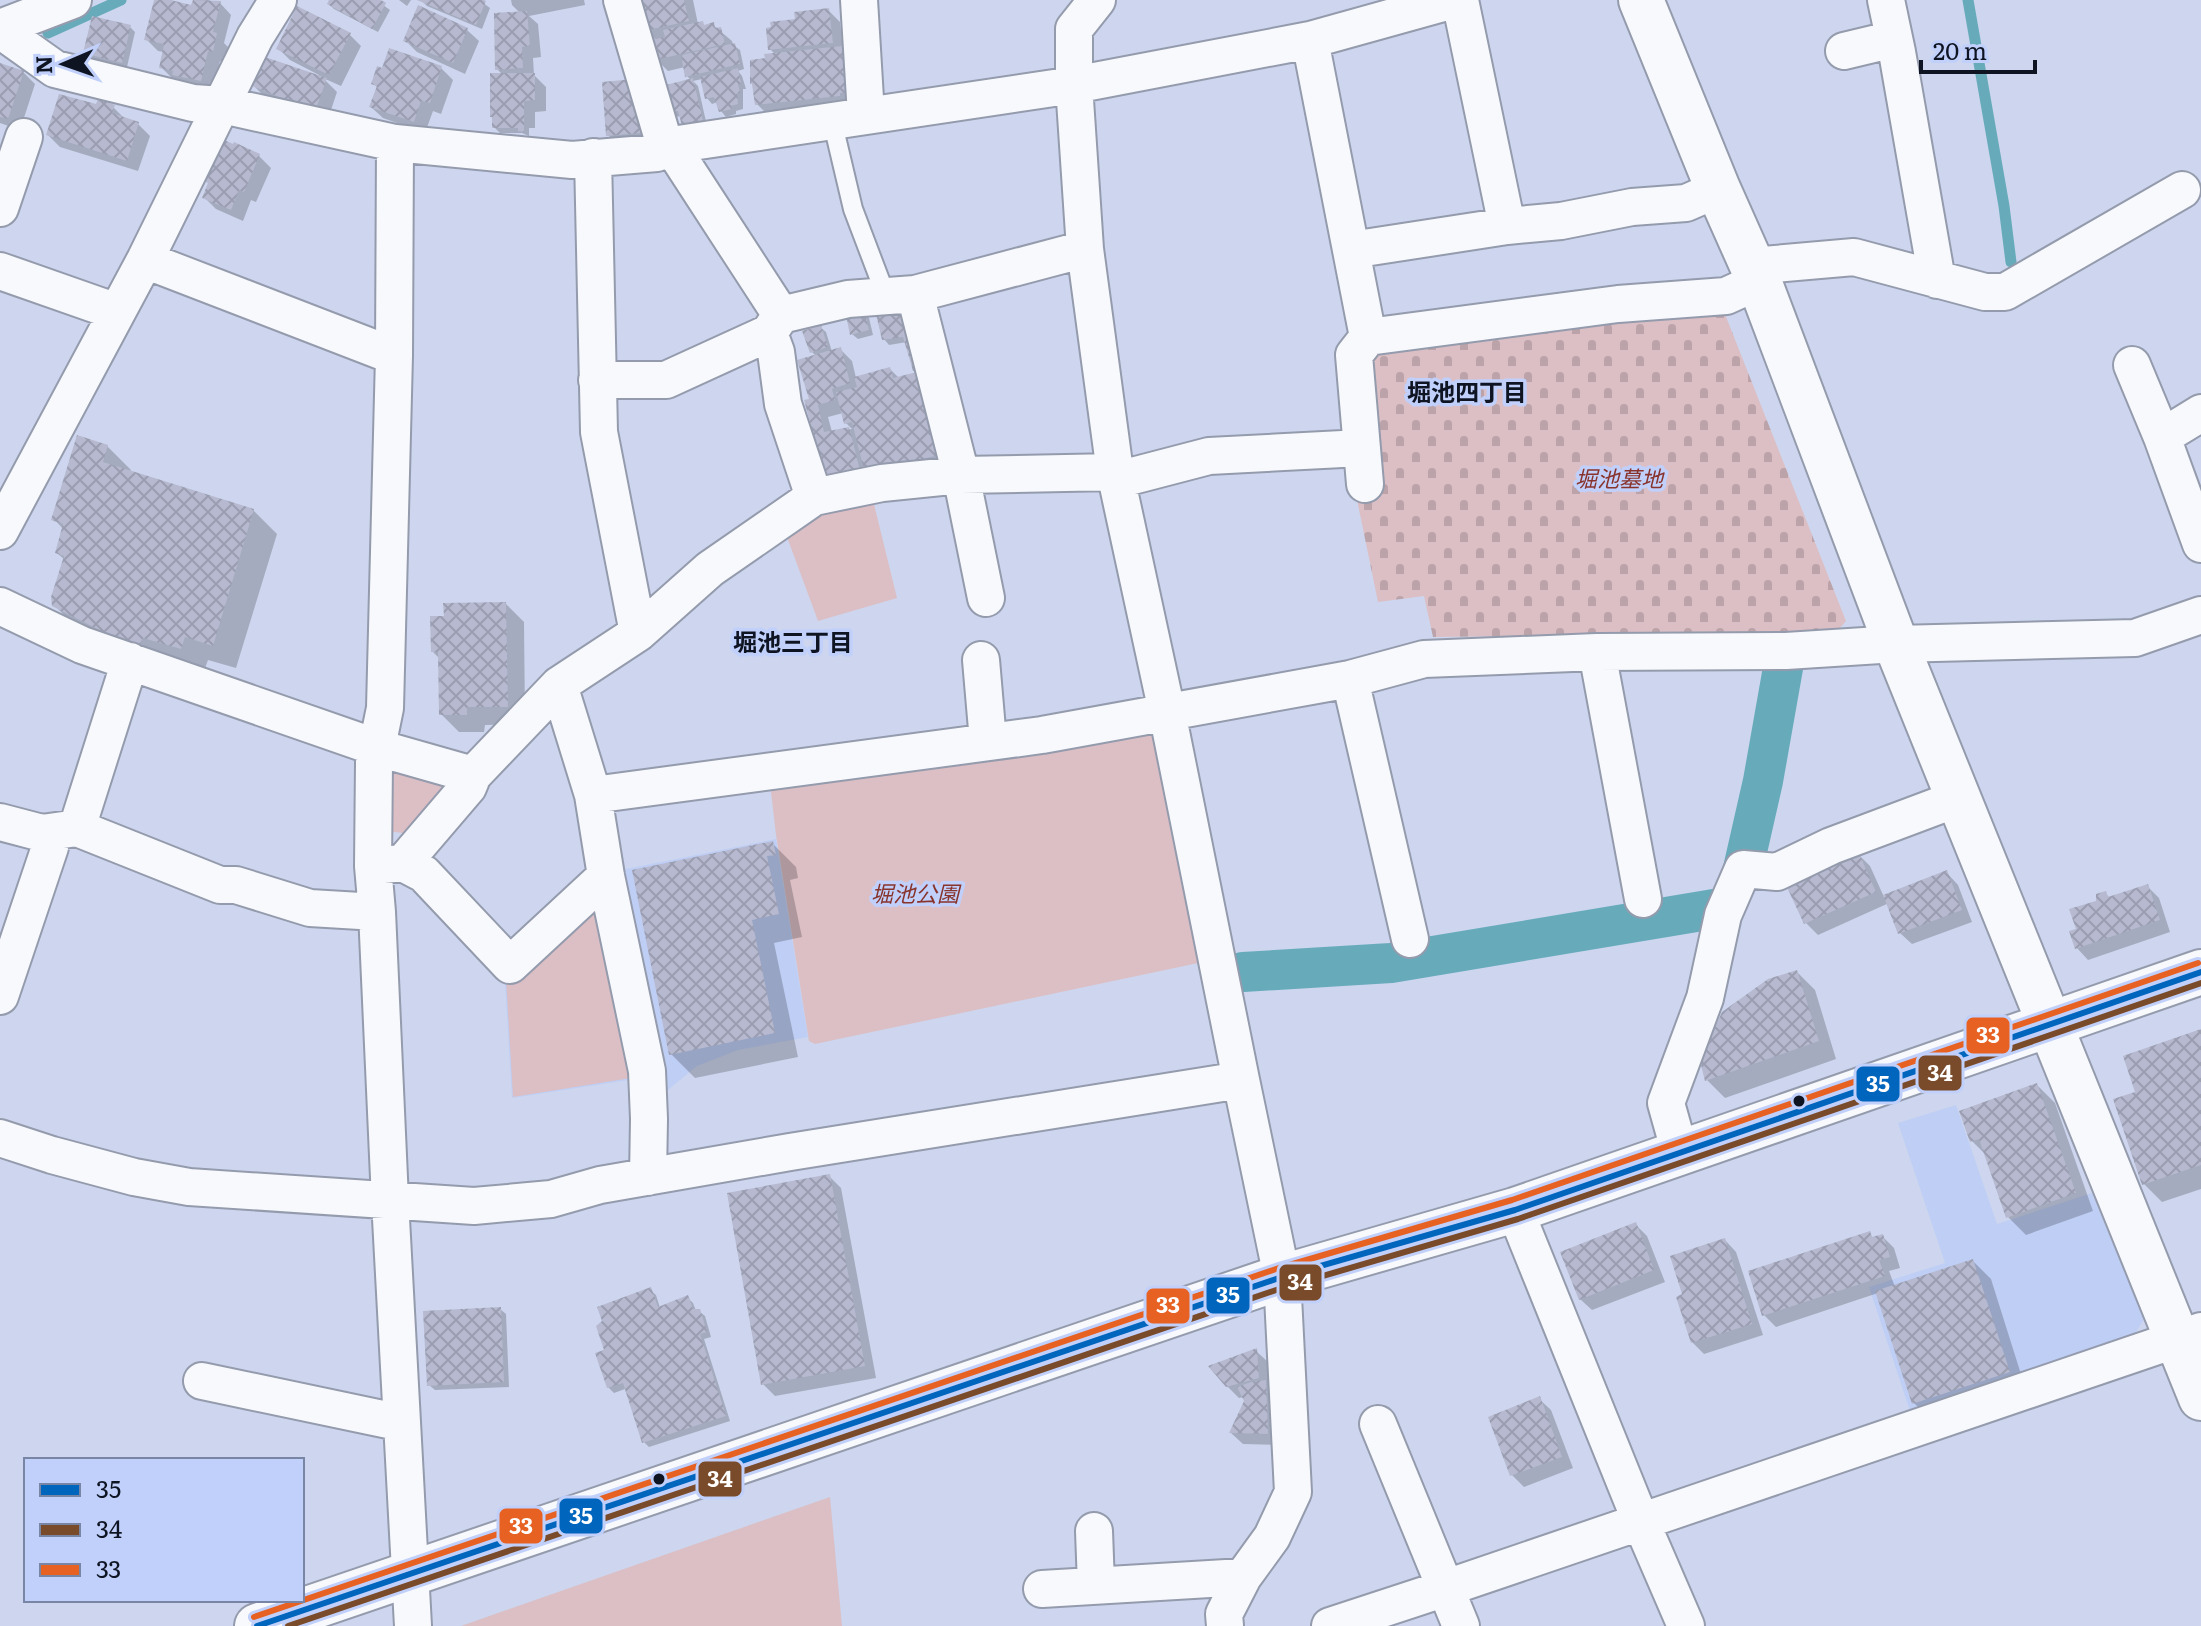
<svg xmlns="http://www.w3.org/2000/svg" width="2201" height="1626" font-family="Literata,'Noto Sans JP',serif">
	<style>
		.built { fill: #bfcef4 }
		.green { fill: #dbbfc5 }
		.cemetery { fill: url(#cemetery-stones) }
		.shadow { fill: #0003; fill-rule: evenodd }
		.lines { fill: none; stroke-linecap: round; stroke-linejoin: round }
		.stream { stroke: #67abbb; stroke-width: 11 }
		.canal { stroke: #67abbb; stroke-width: 40 }
		.building { fill: url(#building-cross-hatch) }
		.lane-casing { stroke: #949bad; stroke-width: 22 }
		.street-casing { stroke: #949bad; stroke-width: 40 }
		.secondary-casing { stroke: #949bad; stroke-width: 48 }
		.lane { stroke: #f8f9fc; stroke-width: 18 }
		.street { stroke: #f8f9fc; stroke-width: 36 }
		.secondary { stroke: #f8f9fc; stroke-width: 44 }
		.bus-1-casing { stroke: #c0d0fb; stroke-width: 12 }
		.bus-2-casing { stroke: #c0d0fb; stroke-width: 12 }
		.bus-3-casing { stroke: #c0d0fb; stroke-width: 12 }
		.bus-1 { stroke: #0065bd; stroke-width: 6 }
		.bus-2 { stroke: #7a4b2a; stroke-width: 6 }
		.bus-3 { stroke: #e76122; stroke-width: 6 }
		.bus-dot { fill: #0f1423; stroke: #c0d0fb; stroke-width: 3 }
		.labels { text-anchor: middle; dominant-baseline: central; stroke-width: 7; stroke-linejoin: round; paint-order: stroke }
		.park-label { font-size: 22px; font-style: italic; fill: #88332b; stroke: #c0d0fb }
		.neighbourhood-label { font-size: 24px; font-weight: bold; fill: #0f1423; stroke: #c0d0fb }
		.line-badge { stroke: #c0d0fb; stroke-width: 3 }
		.badge-label { font-size: 22px; text-anchor: middle; font-weight: bold; fill: #fff }
	</style>
	<defs>
		<pattern id="cemetery-stones" width="16" height="16" patternUnits="userSpaceOnUse" patternTransform="scale(2)"><rect width="16" height="16" fill="#dbbfc5"/><path d="M2 7V4a2 2 0 0 1 4 0v3zM10 15v-3a2 2 0 0 1 4 0v3z" fill="#bba3a9"/></pattern>
		<pattern id="building-cross-hatch" width="8" height="8" patternUnits="userSpaceOnUse" patternTransform="scale(2)"><rect width="8" height="8" fill="#b6b9cf"/><path d="M0 0l8 8M0 8l8-8" fill="none" stroke="#9b9eb1"/></pattern>
	</defs>
	<rect width="100%" height="100%" fill="#cdd6ee"/>
	<path class="built" d="M776,839L808,1037L738,1050L697,1066L663,1094L635,1079L512,1098L505,981L621,870Z
		M1956,1105L1997,1224L2092,1193L2144,1319L2135,1334L1910,1411L1869,1287L1945,1263L1898,1123Z"/>
	<path class="green" d="M872,496L897,598L818,621L784,529L809,507Z
		M1145,733L1160,740L1203,962L815,1044L809,1041L776,835L770,783Z
		M399,766L451,782L454,791L403,833L386,831L387,771Z
		M598,906L631,1078L513,1097L506,979Z
		M830,1497L842,1626H461Z"/>
	<path class="cemetery" d="M1721,304L1846,621L1832,637L1630,635L1433,637L1424,596L1378,602L1355,490L1367,353Z"/>
	<path class="shadow" d="M156,0L193,7L195,0H207L220,3L231,15L224,43L228,47L224,62L220,61L213,92L186,86L182,81L173,79L161,67L164,52L158,51L146,39Z
		M331,0H376L390,10L378,32L334,9L329,4Z
		M399,0H411L407,6Z
		M421,0H479L490,8L482,29L427,6Z
		M511,0H584L585,5L529,16L538,24L541,57L533,58L534,75L546,87V111L535,112V128H529V136L522,133H500L494,127L503,75L497,69L520,13L512,5Z
		M639,0H693L698,24L705,27L713,25L732,41L733,45L740,50L744,69L738,71L742,76L746,89H743V109L736,111V114L726,117L721,111L718,102L712,104L707,98L702,79L693,81L698,86L707,126L689,131L681,116L676,117L670,111L692,81L687,76L685,67L668,71L656,59L657,41L646,30Z
		M828,10L840,22L843,49L853,60L857,104L769,116L757,104L767,60L776,55L770,49L797,20Z
		M130,27L135,32L127,67L91,58L86,52Z
		M467,30L479,41L465,74L417,52L405,40Z
		M349,34L361,46L341,86L323,78L337,92L329,116L266,98L254,86L318,77L319,75L290,60L278,48Z
		M0,65L23,72L35,84L20,130L0,123Z
		M441,68L453,80L441,114L433,111L425,133L383,118L371,107L378,88L373,83Z
		M633,82L651,145L620,147L608,135Z
		M97,106L113,107L125,119L138,124L150,136L138,171L60,147L48,135Z
		M235,144L259,156L271,168L256,202L251,200L243,221L216,209L204,197Z
		M864,313L869,318L873,335L858,339L852,334Z
		M910,316L963,470L840,493L811,400L816,356L812,352L820,327L826,332L832,352L840,349L852,361L856,378L890,369L899,378L918,373L915,370L907,342L889,345L884,339ZM843,413L846,423L852,429L832,432L828,417Z
		M107,446L131,470L130,473L253,510L277,534L236,668L208,660L204,671L78,629L54,605L65,560L57,553L64,530L54,519Z
		M506,604L524,622L525,724L485,725L484,732H459L441,714L440,659L433,652L446,618Z
		M772,843L796,867L798,878L790,880L802,937L774,943L798,1057L695,1078L671,1054Z
		M1858,854L1870,866L1884,897L1947,873L1958,885L1972,922L1912,944L1900,933L1889,903L1818,935L1806,923L1789,886Z
		M2147,886L2159,898L2170,932L2088,960L2077,948L2079,930L2098,902L2105,893L2111,899Z
		M1797,972L1815,990L1836,1059L1725,1098L1707,1080Z
		M2201,1031V1189L2162,1202L2144,1184L2137,1093Z
		M2037,1085L2055,1103L2093,1211L2026,1235L2008,1217L1987,1156L1972,1141Z
		M829,1176L841,1188L876,1378L775,1396L763,1384Z
		M1635,1224L1647,1236L1665,1282L1592,1310L1580,1299Z
		M1869,1233L1874,1239L1882,1236L1894,1248L1900,1268L1889,1271L1895,1287L1973,1261L1991,1279L2026,1390L1932,1421L1914,1403L1878,1293L1776,1327L1764,1315Z
		M1725,1240L1736,1252L1763,1335L1704,1354L1692,1342Z
		M650,1290L656,1295L660,1308L688,1298L693,1303L696,1311H699L705,1316L711,1337L704,1339L730,1421L649,1447L644,1442L625,1389L614,1393L608,1387L606,1351Z
		M500,1309L506,1314L509,1387L435,1390L429,1385Z
		M1256,1351L1268,1362L1269,1386L1277,1394L1279,1445L1243,1444L1231,1433L1246,1401L1244,1397L1239,1398L1227,1386Z
		M1539,1399L1551,1410L1573,1468L1524,1487L1512,1475Z"/>
	<g class="lines">
		<path class="stream" d="M1968,0L2004,206L2011,262
			M48,33L121,0"/>
		<path class="canal" d="M1743,869L1763,781L1786,651
			M1243,972L1391,963L1726,907"/>
	</g>
	<path class="building" d="M154,0H171L191,5L193,0L221,1L213,32L217,33L213,52L208,51L201,81L172,75L173,71L159,68L164,44L144,40Z
		M329,0H381L386,3L372,29L327,4Z
		M417,0H484L486,1L476,25Z
		M637,0H684L689,21L644,31Z
		M418,5L468,28L453,63L403,41Z
		M297,6L351,33L329,75L276,49Z
		M829,8L833,43L768,50L766,28L771,27L770,22L795,19L794,12Z
		M527,11L530,46L522,47L523,68L495,70L494,13Z
		M92,16L131,25L122,63L83,53Z
		M703,21L704,25L714,22L715,28L721,27L725,44L655,60L651,40L665,37L663,30Z
		M735,43L740,64L685,77L681,55Z
		M842,46L846,93H840V96L755,105L752,84H750V60L765,58L764,54Z
		M389,48L442,66L430,103L421,101L414,122L369,107L377,86L371,84L377,66L382,68Z
		M262,56L327,78L317,106L279,97L252,86Z
		M0,63L24,71L8,119L0,117Z
		M738,68L741,84H738L740,93H737L738,104L731,106L732,109L719,112L714,97L705,99L700,77Z
		M490,73H535V100L524,101V132L518,131V128H492V117H490Z
		M693,78L703,121L682,126L678,111L668,112L662,86Z
		M634,79L641,133L606,136L602,82Z
		M59,94L96,104L98,99L115,105L112,113L139,122L127,161L46,135Z
		M222,139L233,144L234,142L260,154L244,192L239,190L231,210L202,198L208,183L204,181Z
		M905,308L918,370L913,371L903,337L882,340L876,314Z
		M864,310L869,330L850,335L846,315Z
		M821,325L828,347L810,353L802,331Z
		M841,347L850,383L832,389L835,400L818,405L824,432L849,427L861,474L826,482L804,400L809,399L797,360Z
		M890,367L893,378L917,372L946,453L865,474L852,422L844,424L836,392L857,387L854,377Z
		M77,435L108,445L103,462L254,509L213,646L185,637L181,649L143,638L137,649L52,606L51,597L64,556L55,553L63,524L51,520Z
		M506,602L508,707H467V715H439L438,652H431L430,616H444L443,603Z
		M773,841L776,855L767,856L779,914L752,920L775,1033L669,1055L632,870Z
		M1858,851L1876,892L1804,924L1786,885Z
		M1947,870L1962,910L1898,934L1883,895Z
		M2148,884L2160,920L2075,949L2069,931L2076,929L2069,909L2096,901V894L2106,891L2108,897Z
		M1797,970L1819,1041L1705,1081L1700,1061L1722,1012L1768,979Z
		M2201,1029V1165L2142,1185L2113,1099L2135,1092L2123,1056Z
		M2037,1083L2076,1193L2006,1218L1979,1139L1970,1142L1959,1111Z
		M830,1174L865,1366L761,1385L727,1193Z
		M1636,1222L1654,1270L1579,1300L1560,1252Z
		M1870,1231L1872,1237L1883,1234L1890,1257L1879,1260L1885,1276L1762,1316L1748,1271Z
		M1725,1238L1752,1324L1691,1343L1676,1297L1682,1294L1670,1256Z
		M1973,1259L2010,1372L1912,1404L1875,1291Z
		M651,1287L658,1307L688,1295L693,1309H700L707,1332L700,1334L726,1416L642,1443L623,1383L607,1388L595,1353L604,1350L596,1326L602,1321L597,1307Z
		M501,1307L504,1382L427,1386L423,1311Z
		M1257,1348L1259,1378L1226,1387L1208,1366Z
		M1266,1380L1268,1434L1229,1433L1244,1401L1237,1387L1251,1382Z
		M1540,1396L1562,1457L1510,1476L1488,1417Z"/>
	<g class="lines">
		<defs>
			<path id="lane" d="M832,120L853,209L886,296"/>
			<path id="street" d="M622,0L665,146L679,158L781,315
				M859,0L866,115
				M1097,0L1074,29V85L1085,249L1115,472L1167,712L1241,1080
				M1460,0L1507,226
				M1886,0L1897,52L1937,280
				M0,28L73,0
				M0,30L55,69L193,103L222,105L395,143L572,160L657,153L665,146L1074,85L1310,40L1454,0
				M1310,40L1368,337
				M1844,51L1894,39
				M395,143L394,356L385,708L374,762L373,866L377,912L390,1200L413,1626
				M593,157L599,432L638,633
				M0,208L24,137
				M1351,250L1507,226L1561,221L1632,207L1686,203L1718,189
				M145,260L394,356
				M1751,266L1854,257L1985,292H2005L2182,190
				M0,271L117,312
				M915,294L961,475L986,598
				M769,333L776,352L783,404L814,497
				M2132,365L2162,437
				M597,380H666L769,333L781,315L848,299L915,294L1085,249
				M2201,413L2162,437L2201,544
				M1117,480L1209,456L1362,448
				M1365,484L1354,355L1368,337L1618,304L1726,296L1759,281
				M0,531L145,260L255,37L278,0
				M0,606L82,645L378,748L473,775
				M1597,652L1643,899
				M981,660L988,741
				M1350,679L1410,939
				M559,685L593,795L606,876L647,1071L649,1119L648,1177
				M593,795L1042,735L1350,679L1424,659L1597,652L1786,651L1896,644L2135,638L2201,615
				M0,822L42,833L77,828L220,885H236L310,908L377,912
				M77,828L130,661
				M403,863L424,874L510,965L606,876
				M373,866L403,863L468,787L473,775L559,685L638,633L710,569L814,497L882,483L961,475L1115,472
				M0,996L50,847L42,833
				M0,1138L52,1155L134,1177L189,1187L474,1206L551,1199L600,1185L790,1152L1241,1080L1282,1277L1293,1492L1272,1537L1243,1577L1224,1614L1225,1626
				M1680,1153L1666,1103L1705,998L1723,915L1743,869L1777,872L1831,846L1959,798
				M1515,1210L1641,1522L1686,1626
				M202,1381L402,1423
				M1378,1424L1461,1626
				M1094,1531L1096,1585
				M1042,1589L1243,1577
				M1330,1626L1446,1588L2201,1331"/>
			<path id="secondary" d="M1641,0L1718,189L1759,281L1896,644L2201,1398
				M257,1626L1282,1277L1515,1210L2201,972"/>
		</defs>
		<use href="#lane" class="lane-casing"/>
		<use href="#street" class="street-casing"/>
		<use href="#secondary" class="secondary-casing"/>
		<use href="#lane" class="lane"/>
		<use href="#street" class="street"/>
		<use href="#secondary" class="secondary"/>
		<defs>
			<path id="bus-1" d="M257,1626L1282,1277L1515,1210L2201,972"/>
			<path id="bus-2" d="M288,1626L1285,1287L1518,1219L2201,983"/>
			<path id="bus-3" d="M254,1617L1279,1268L1512,1200L2198,963"/>
		</defs>
		<use href="#bus-1" class="bus-1-casing"/>
		<use href="#bus-2" class="bus-2-casing"/>
		<use href="#bus-3" class="bus-3-casing"/>
		<use href="#bus-1" class="bus-1"/>
		<use href="#bus-2" class="bus-2"/>
		<use href="#bus-3" class="bus-3"/>
	</g>
	<g class="bus-dot">
		<circle cx="1799" cy="1101" r="7"/>
		<circle cx="659" cy="1479" r="7"/>
	</g>
	<g class="labels">
		<g class="park-label">
			<text x="1619" y="477">堀池墓地</text>
			<text x="915" y="892">堀池公園</text>
		</g>
		<g class="neighbourhood-label">
			<text x="1467" y="390">堀池四丁目</text>
			<text x="793" y="640">堀池三丁目</text>
		</g>
	</g>
	<g class="line-badge">
		<rect x="1965" y="1016" width="46" height="39" rx="8" fill="#e76122"/>
		<rect x="1917" y="1054" width="46" height="38" rx="8" fill="#7a4b2a"/>
		<rect x="1855" y="1065" width="46" height="38" rx="8" fill="#0065bd"/>
		<rect x="1278" y="1263" width="45" height="39" rx="8" fill="#7a4b2a"/>
		<rect x="1205" y="1276" width="46" height="39" rx="8" fill="#0065bd"/>
		<rect x="1145" y="1287" width="46" height="38" rx="8" fill="#e76122"/>
		<rect x="697" y="1460" width="46" height="38" rx="8" fill="#7a4b2a"/>
		<rect x="558" y="1497" width="46" height="38" rx="8" fill="#0065bd"/>
		<rect x="498" y="1507" width="46" height="38" rx="8" fill="#e76122"/>
	</g>
	<g class="badge-label">
		<text x="1988" y="1043">33</text>
		<text x="1940" y="1081">34</text>
		<text x="1878" y="1092">35</text>
		<text x="1300" y="1290">34</text>
		<text x="1228" y="1303">35</text>
		<text x="1168" y="1313">33</text>
		<text x="720" y="1487">34</text>
		<text x="581" y="1524">35</text>
		<text x="521" y="1534">33</text>
	</g>
	<rect x="24" y="1458" width="280" height="144" fill="#c0d0fb" stroke="#7985a5" stroke-width="2"/>
	<rect x="40" y="1484" width="40" height="12" fill="#0065bd" stroke="#7985a5" stroke-width="2"/>
	<text x="96" y="1498" font-size="24" fill="#0f1423">35</text>
	<rect x="40" y="1524" width="40" height="12" fill="#7a4b2a" stroke="#7985a5" stroke-width="2"/>
	<text x="96" y="1538" font-size="24" fill="#0f1423">34</text>
	<rect x="40" y="1564" width="40" height="12" fill="#e76122" stroke="#7985a5" stroke-width="2"/>
	<text x="96" y="1578" font-size="24" fill="#0f1423">33</text>
	<g transform="translate(64 64) rotate(268)" stroke="#c0d0fb" stroke-width="6" paint-order="stroke">
	<path d="M0-6L14 30L0 20L-14 30Z" fill="#0f1423"/>
	<text y="-12" font-size="22" font-weight="bold" text-anchor="middle" fill="#0f1423">N</text>
	</g>
	<path d="M1921 60v12h114v-12" fill="none" stroke="#0f1423" stroke-width="4"/>
	<text x="1933" y="60" font-size="24" fill="#0f1423" stroke="#c0d0fb" stroke-width="6" paint-order="stroke">20 m</text>
</svg>
